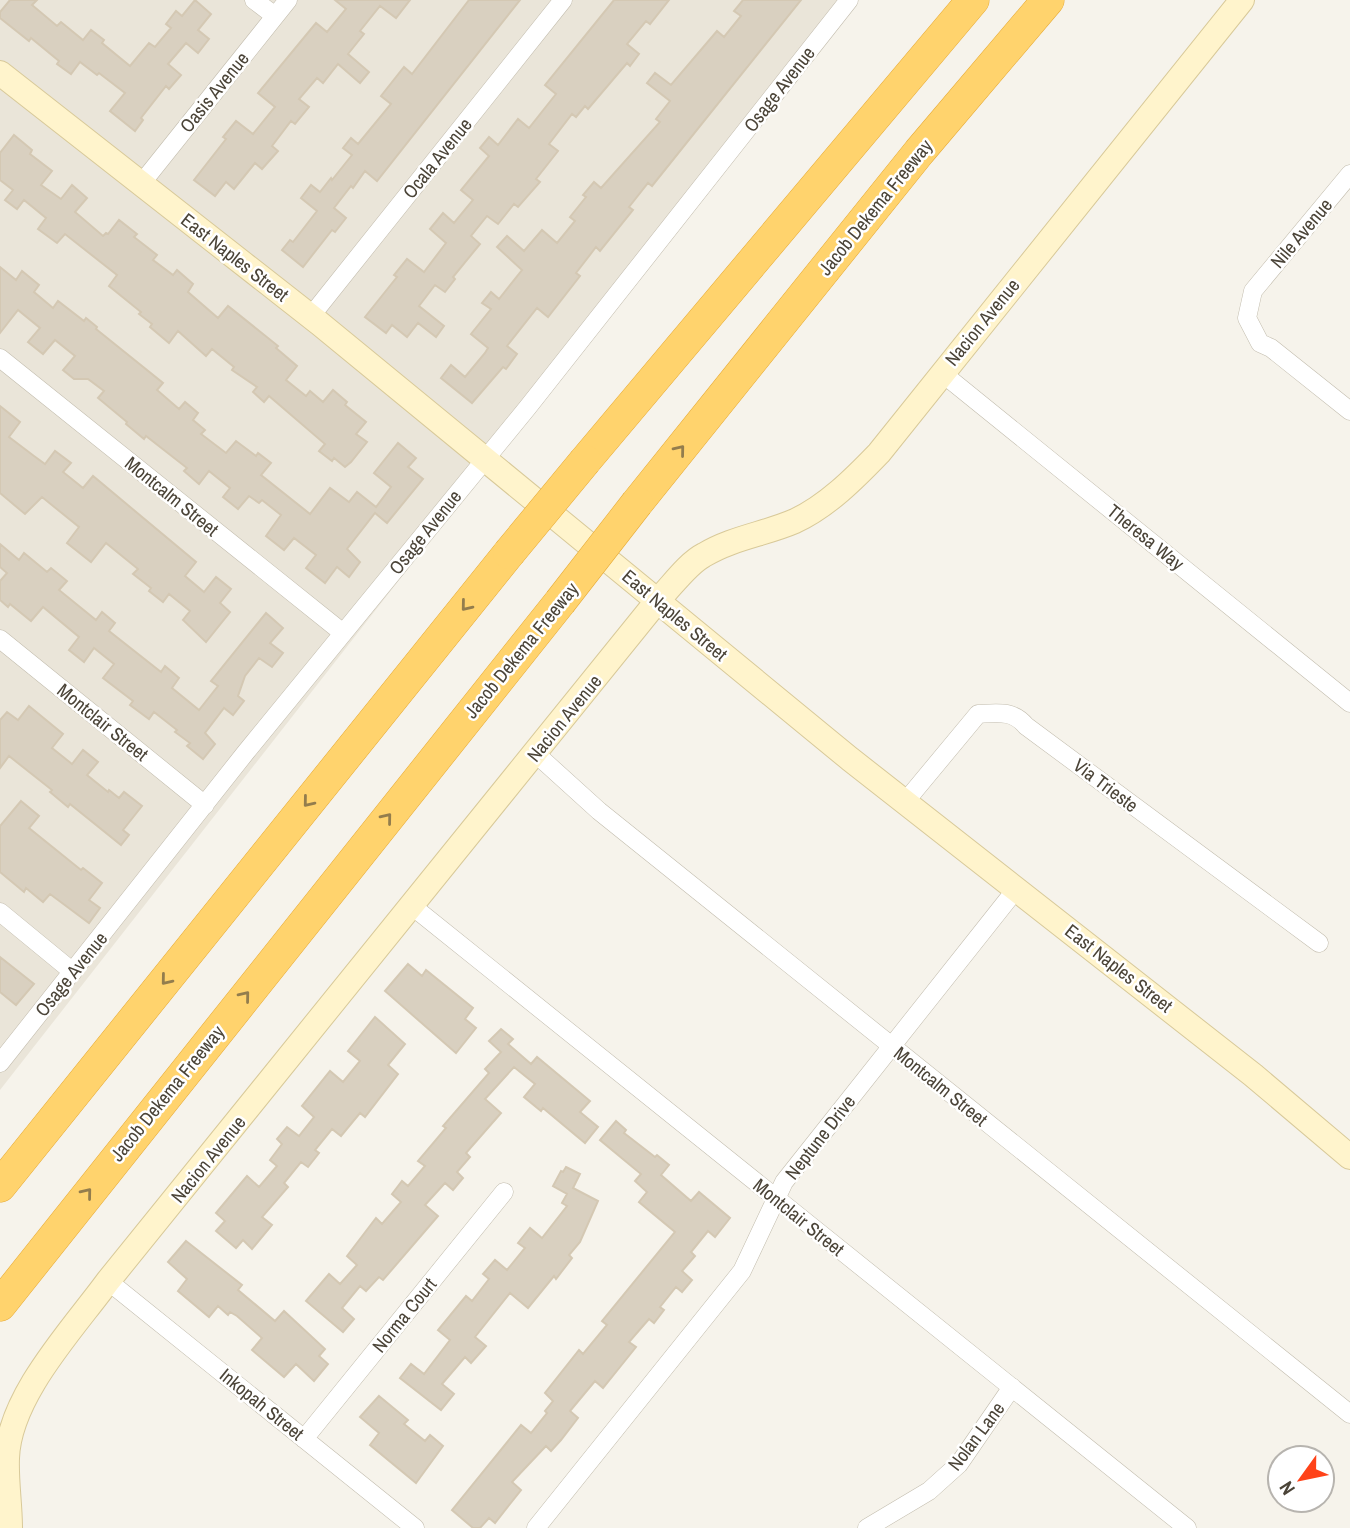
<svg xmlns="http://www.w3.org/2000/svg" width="1350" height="1528" font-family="'Archivo Narrow',sans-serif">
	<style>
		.residential { fill: #eae5d9 }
		.building { fill: #d9d0c0; stroke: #d4c8b3; stroke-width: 2 }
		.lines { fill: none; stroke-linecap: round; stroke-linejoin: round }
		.street-casing { stroke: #c2bcad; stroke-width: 19 }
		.secondary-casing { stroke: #d8c999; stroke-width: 26 }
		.highway-casing { stroke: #e6aa36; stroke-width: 33 }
		.street { stroke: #fff; stroke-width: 18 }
		.secondary { stroke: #fff4cc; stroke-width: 24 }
		.highway { stroke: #ffd36d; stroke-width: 32 }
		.highway-bridge-casing { stroke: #e6aa36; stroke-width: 33; stroke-linecap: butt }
		.highway-bridge { stroke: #ffd36d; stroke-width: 32 }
		.oneway { stroke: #937d4d }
		.labels { text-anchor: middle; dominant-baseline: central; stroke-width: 5; stroke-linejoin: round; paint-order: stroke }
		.street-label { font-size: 19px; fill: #4b4438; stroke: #fff }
	</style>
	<rect width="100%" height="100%" fill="#f6f3eb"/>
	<path class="residential" d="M0,0H853L0,1090Z"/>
	<path class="building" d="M10,0H37L32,5L57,26L61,22L83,40L91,30L104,40L102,43L130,66L149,43L155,47L171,28L166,24L176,11L182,16L195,0L211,14L198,30L209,39L198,53L186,43L168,64L181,75L169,89L166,86L141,118L143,120L135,131L110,111L125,93L99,73L97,75L80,62L71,74L57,64L59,61L31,38L29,41L0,18V12Z
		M335,0H410L396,18L380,6L360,31L364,34L348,54L369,72L360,83L338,64L323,83L317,78L299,99L309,107L295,124L291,121L272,146L278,151L262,169L255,163L234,189L226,182L215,196L194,180L226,139L223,137L236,121L253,134L275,107L258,93L316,23L327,32L346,9Z
		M469,0H520L377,181L365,171L353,188L351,186L334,208L346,218L335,232L332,230L303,267L282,250L290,240L293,242L317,211L301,198L311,185L320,192L331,178L332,180L352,155L343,148L351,138L358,144L391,104L381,96L404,67L412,74Z
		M614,0H669L650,24L646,21L627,44L639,54L630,66L627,63L588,109L585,106L576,117L572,114L549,144L558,151L536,179L540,182L518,207L514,204L498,224L487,216L471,236L480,244L453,277L455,279L445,292L435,285L419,306L444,326L436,337L418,323L407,337L392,325L386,333L365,317L397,277L394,275L407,259L424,272L446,243L430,229L443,213L454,223L473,200L461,190L489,156L480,148L489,137L498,145L518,119L529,128L556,94L545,85Z
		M743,0H801L652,186L648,183L629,207L633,210L600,251L596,247L576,273L580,276L548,317L537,308L507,346L517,354L506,369L503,367L472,403L441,378L451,365L465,377L485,353L488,348L471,334L491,309L482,303L491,292L499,299L522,270L497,247L507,236L524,251L542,230L557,243L575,221L570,217L586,197L583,195L594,182L601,188L660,122L656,119L670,101L647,83L655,73L671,85L717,31L724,37L741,16L734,11Z
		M14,135L32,150L30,154L52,171L41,185L61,199L72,185L87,198L75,212L103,236L106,233L108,234L119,220L137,234L134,237L157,255L153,260L173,275L177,270L193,284L188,292L218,318L228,306L278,346L276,348L297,366L286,380L306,396L310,391L323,402L333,390L347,402L345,405L366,422L356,434L367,442L351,462L345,467L334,458L332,461L319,451L325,444L269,396L264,402L253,392L257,387L232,370L234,367L212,349L206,356L178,331L169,343L150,327L152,324L139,314L141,312L109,286L117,275L65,234L57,243L38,229L46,218L24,200L17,209L5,200L13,190L0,180V153Z
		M0,267L16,280L22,271L39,285L34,292L53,308L58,301L84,321L86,318L97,327L96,329L163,383L157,390L179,409L185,402L198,413L193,420L205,430L201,434L226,453L236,441L256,456L258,453L271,463L261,475L310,514L330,488L349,502L357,492L376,507L391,487L374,473L398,443L416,458L408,467L423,479L387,523L375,513L347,549L360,562L349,577L337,567L325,583L306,568L316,555L294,538L284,550L266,536L281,515L262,500L259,503L249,496L238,509L223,497L230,488L209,471L199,484L184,471L187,468L146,436L144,439L126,424L127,422L98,398L104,391L88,379H74L63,370L75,356L55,340L43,354L28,342L40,328L18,310L0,333Z
		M0,406L20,422L9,437L34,456L45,464L55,451L71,463L63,472L83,488L93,476L196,562L185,576L204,592L216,577L231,589L220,603L230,612L206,642L183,620L190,611L169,594L163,602L149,591L151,588L133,574L138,569L106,543L91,562L67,543L79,527L42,497L25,514L0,493Z
		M0,544L19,560L24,553L47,572L51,568L67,581L59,590L96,620L102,612L115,623L109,631L161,672L165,666L179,678L172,688L199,710L218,686L211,681L266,613L283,628L270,643L283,653L272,667L259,658L245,676L238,696L244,701L233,715L224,708L205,733L215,744L203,759L187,746L190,743L175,732L177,730L154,712L149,719L130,705L133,701L103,678L114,664L94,648L84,662L69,650L79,637L43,607L31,621L10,604L8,607L0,600V581L7,573L0,567Z
		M29,706L63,734L52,748L72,764L83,750L98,762L87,775L108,792L109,790L119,798L124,792L142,806L123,830L129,835L121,845L70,804L68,807L50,792L52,790L9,756L0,768V720L7,712L18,720Z
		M21,801L39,816L29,828L81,870L83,868L102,883L89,900L100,908L89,923L50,894L43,902L26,888L24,892L0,872V826Z
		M0,957L34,984L16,1005L0,992Z
		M408,964L422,976L426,970L473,1008L465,1019L476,1028L456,1053L385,991Z
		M375,1017L405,1044L388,1065L398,1074L365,1117L360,1113L341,1136L332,1129L315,1150L319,1153L308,1167L301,1162L284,1183L288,1187L262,1217L272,1225L252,1249L243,1240L236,1248L216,1231L225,1221L216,1213L247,1176L259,1187L277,1166L270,1160L282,1144L277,1139L287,1127L299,1136L314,1117L302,1106L330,1071L343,1082L360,1061L348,1051Z
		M501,1029L513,1039L508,1044L531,1064L537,1057L590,1101L580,1112L598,1127L585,1143L543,1108L541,1111L524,1097L535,1084L514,1067L485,1099L501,1113L466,1153L470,1157L457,1172L463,1178L453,1190L445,1183L425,1205L438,1216L383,1280L379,1277L366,1291L360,1286L342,1308L354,1319L343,1332L306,1301L329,1274L340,1284L357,1265L347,1256L376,1218L382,1224L401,1202L392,1194L402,1181L408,1186L425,1166L418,1161L446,1128L443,1126L489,1073L485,1069L501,1052L489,1041Z
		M616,1121L626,1130L624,1133L655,1157L657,1155L669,1165L661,1175L691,1201L699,1192L730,1218L715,1237L708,1231L691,1252L695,1256L682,1271L692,1280L682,1292L676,1287L660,1307L664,1310L654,1323L649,1319L629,1342L636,1347L620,1367L603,1388L595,1381L570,1411L578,1418L561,1440L551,1451L546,1446L512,1482L521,1490L495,1523L489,1518L480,1528H473L452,1510L521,1425L531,1433L547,1413L545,1411L553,1401L545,1393L579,1350L583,1354L607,1325L602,1321L675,1232L639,1202L647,1192L635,1181L641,1174L600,1140Z
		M566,1167L580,1174L573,1188L598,1201L580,1242L569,1255L572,1258L556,1279L554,1276L528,1308L510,1293L475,1337L486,1346L471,1363L465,1357L442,1384L454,1394L441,1410L400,1378L411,1364L424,1374L450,1340L438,1330L466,1296L472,1301L489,1279L483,1274L495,1260L507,1270L525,1248L518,1243L530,1228L542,1238L567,1206L562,1203L567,1194L553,1186L561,1171L563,1172Z
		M186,1241L242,1285L238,1290L275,1321L284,1311L325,1349L319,1356L328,1364L314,1381L296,1364L284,1377L252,1350L262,1338L237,1316L230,1312L228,1315L218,1306L209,1317L178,1291L187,1279L168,1262Z
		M379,1396L408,1420L404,1424L425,1441L430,1435L443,1446L416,1483L370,1445L379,1433L360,1417Z"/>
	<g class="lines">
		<defs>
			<path id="street" d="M254,0L275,16
				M1350,174L1253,291L1247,318L1260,343L1271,348L1350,411
				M141,184L288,0
				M311,316L563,0
				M0,358L343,633
				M942,373L1350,703
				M0,639L205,805
				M535,753L599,811L1350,1414
				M905,802L978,714C998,713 1013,710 1026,726L1319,943
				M412,906L1187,1528
				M0,912L73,972
				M0,1063L246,752L528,407L849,0
				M108,1281L415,1528
				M304,1439L504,1192
				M536,1528L742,1271L784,1182L1017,888
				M867,1528L929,1491L959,1464L1012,1387"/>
			<path id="secondary" d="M0,73L319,323L850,759L1253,1075L1350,1157
				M10,1528C10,1505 6,1481 7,1458C9,1396 73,1329 108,1281L658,600C671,587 688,563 704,555C732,538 765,534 795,521C827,506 854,479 879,453L1242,0"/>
			<path id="highway" d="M585,461L973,0
				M637,503L919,152L1048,0
				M0,1186L509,553
				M0,1305L560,602"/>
		</defs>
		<use href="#street" class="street-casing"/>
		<use href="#secondary" class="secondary-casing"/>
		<use href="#highway" class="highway-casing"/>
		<use href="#street" class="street"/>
		<use href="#secondary" class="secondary"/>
		<use href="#highway" class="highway"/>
		<defs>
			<path id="highway-bridge" d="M509,553L585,461
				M560,602L637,503"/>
		</defs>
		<use href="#highway-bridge" class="highway-bridge-casing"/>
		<use href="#highway-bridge" class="highway-bridge"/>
	</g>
	<defs><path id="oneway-chevron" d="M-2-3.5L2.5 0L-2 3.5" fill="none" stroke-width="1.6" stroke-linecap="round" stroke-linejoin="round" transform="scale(1.75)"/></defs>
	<g class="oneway">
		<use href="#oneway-chevron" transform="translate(680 450) rotate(-51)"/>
		<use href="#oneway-chevron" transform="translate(466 606) rotate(129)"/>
		<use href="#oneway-chevron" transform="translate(308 802) rotate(129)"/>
		<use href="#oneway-chevron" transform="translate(387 818) rotate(-51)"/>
		<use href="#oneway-chevron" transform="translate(166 980) rotate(129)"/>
		<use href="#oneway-chevron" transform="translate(245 996) rotate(-51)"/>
		<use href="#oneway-chevron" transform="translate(87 1193) rotate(-51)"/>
	</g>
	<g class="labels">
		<g class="street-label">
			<text transform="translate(779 89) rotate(-52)">Osage Avenue</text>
			<text transform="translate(214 92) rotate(-51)">Oasis Avenue</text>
			<text transform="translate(437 158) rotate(-51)">Ocala Avenue</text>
			<text transform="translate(875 207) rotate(-51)">Jacob Dekema Freeway</text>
			<text transform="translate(1301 233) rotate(-50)">Nile Avenue</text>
			<text transform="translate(235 257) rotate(38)">East Naples Street</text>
			<text transform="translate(982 322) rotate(-51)">Nacion Avenue</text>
			<text transform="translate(172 496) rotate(39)">Montcalm Street</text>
			<text transform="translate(425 532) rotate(-51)">Osage Avenue</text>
			<text transform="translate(1146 537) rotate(39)">Theresa Way</text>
			<text transform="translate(675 615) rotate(40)">East Naples Street</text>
			<text transform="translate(521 650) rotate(-51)">Jacob Dekema Freeway</text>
			<text transform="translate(564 718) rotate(-51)">Nacion Avenue</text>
			<text transform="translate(103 722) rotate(39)">Montclair Street</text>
			<text transform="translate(1106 785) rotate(37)">Via Trieste</text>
			<text transform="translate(1119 968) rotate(38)">East Naples Street</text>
			<text transform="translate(71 974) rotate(-51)">Osage Avenue</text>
			<text transform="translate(941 1086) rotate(39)">Montcalm Street</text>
			<text transform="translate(167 1093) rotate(-51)">Jacob Dekema Freeway</text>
			<text transform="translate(820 1137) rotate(-52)">Neptune Drive</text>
			<text transform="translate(208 1159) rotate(-51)">Nacion Avenue</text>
			<text transform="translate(799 1217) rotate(39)">Montclair Street</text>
			<text transform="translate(404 1315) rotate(-51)">Norma Court</text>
			<text transform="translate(262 1404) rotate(39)">Inkopah Street</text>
			<text transform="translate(976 1436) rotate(-53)">Nolan Lane</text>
		</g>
	</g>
	<g transform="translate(1301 1479) rotate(237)"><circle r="33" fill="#ffffff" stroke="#b7b4af" stroke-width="2"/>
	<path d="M0-5L12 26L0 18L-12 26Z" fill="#ff4319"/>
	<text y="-10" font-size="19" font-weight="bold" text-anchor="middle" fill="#4b4438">N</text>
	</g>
</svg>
